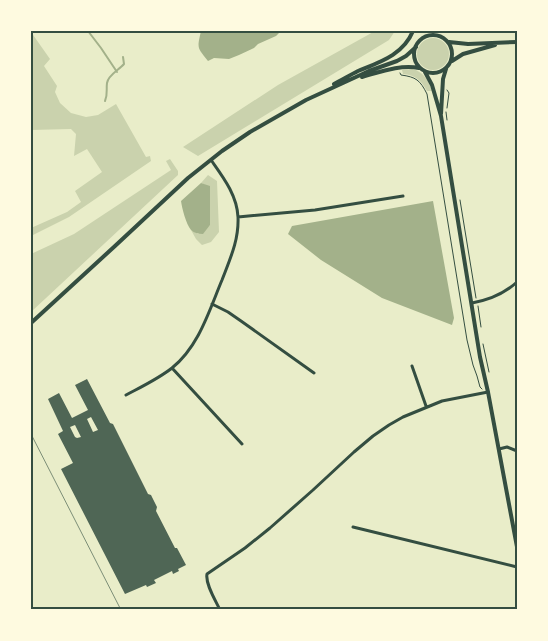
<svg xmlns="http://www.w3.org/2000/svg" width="548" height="641" font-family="Bitter,serif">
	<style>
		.green { fill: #cad2ad }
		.water { fill: #a3b18a }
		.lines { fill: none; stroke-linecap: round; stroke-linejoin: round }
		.stream { stroke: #a3b18a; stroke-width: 2 }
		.building { fill: #4f6655; fill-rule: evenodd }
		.path { stroke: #344e41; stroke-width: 1 }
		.minor { stroke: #344e41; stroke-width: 3 }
		.tertiary { stroke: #344e41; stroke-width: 4 }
		.tram { stroke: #7c8e77; stroke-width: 1 }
		.neatline { fill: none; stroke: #344e41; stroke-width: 2 }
	</style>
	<rect width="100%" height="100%" fill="#e9edc9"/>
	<path class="green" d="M375,31H395L389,40L198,156L183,147L278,85Z
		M31,32L50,59L44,66L57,86L55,92L60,103L71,113L86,117L98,115L116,104L146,157L150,156L151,161L69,217L31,236V228L67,212L81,202L75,191L102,172L87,149L74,156L76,134L71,129L31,130Z
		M417 54a16 16 0 1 1 32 0a16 16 0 1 1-32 0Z
		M412,69C423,71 429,81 432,91H427C421,80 415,75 403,74L402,70Z
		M170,159L178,171V175L31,312V254L74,234L171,170L166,161Z
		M208,175L217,181L219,232L211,242L202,245L196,239L191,230L198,234L210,225V187L201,183Z"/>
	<path class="water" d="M201,31H286L279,33L276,36L258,44L254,48L239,55L229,59L214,58L208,61C197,47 197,49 201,31Z
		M201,183L210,186V225L203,234C199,234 194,233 191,230C186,224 182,208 181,201Z
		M433,201L454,318L452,325L382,298L321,260L288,234L292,226Z"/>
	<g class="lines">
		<path class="stream" d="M88,31L101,48L117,72
			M105,101C108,94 106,90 107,83C108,75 119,70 124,64L123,57"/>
	</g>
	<path class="building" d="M87,379L110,423L113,424L148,494L151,495L157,507L156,511L175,548H177L186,565L178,569L179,571L173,574L172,571L154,580L156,583L147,587L146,585L125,594L61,469L73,463L58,434L63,431L48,399L59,393L72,418L88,410L75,385ZM91,417L98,430L93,432L87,419ZM75,425L81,437L77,438L75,437L70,427Z"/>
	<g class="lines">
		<path class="path" d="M400,73L401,75C416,77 420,80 427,94L467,340L473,365L477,376L480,387L482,389
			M447,108L449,93L447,90
			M446,112L447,120
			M460,200L476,298
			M478,306L481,327
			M483,344L489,372"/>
		<path class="minor" d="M238,217L315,210L403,196
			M472,303C489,300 504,294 517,282
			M212,304L228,312L241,321L314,373
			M412,366L426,406
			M172,368L242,444
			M126,395C141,387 158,379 172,368C199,346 209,311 222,280C230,259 239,240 238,217C237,195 223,177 211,160
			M499,449L507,447L517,451
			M353,527L517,567
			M220,610C216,601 205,584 207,574L245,548L270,528L313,490L354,452L373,436L389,425L403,417L442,401L488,392
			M349,610V609"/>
		<path class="tertiary" d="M414 54a19 19 0 1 1 38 0a19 19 0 1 1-38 0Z
			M449,42L468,44L517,42
			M452,61L463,54L495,45
			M425,72L432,85L441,116L480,357L488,392L517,547
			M362,77C380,72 401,64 419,68
			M334,84C342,80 350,75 358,71C380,62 403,55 413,31
			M441,114L443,79L446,69
			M31,323L115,246L188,178L222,151L250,132L306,100L369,71L397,61L406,56L416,47"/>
		<path class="tram" d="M31,434L121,610"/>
	</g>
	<rect width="548" height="641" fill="none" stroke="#fefae0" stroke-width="65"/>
	<rect x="32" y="32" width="484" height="576" class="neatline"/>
</svg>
